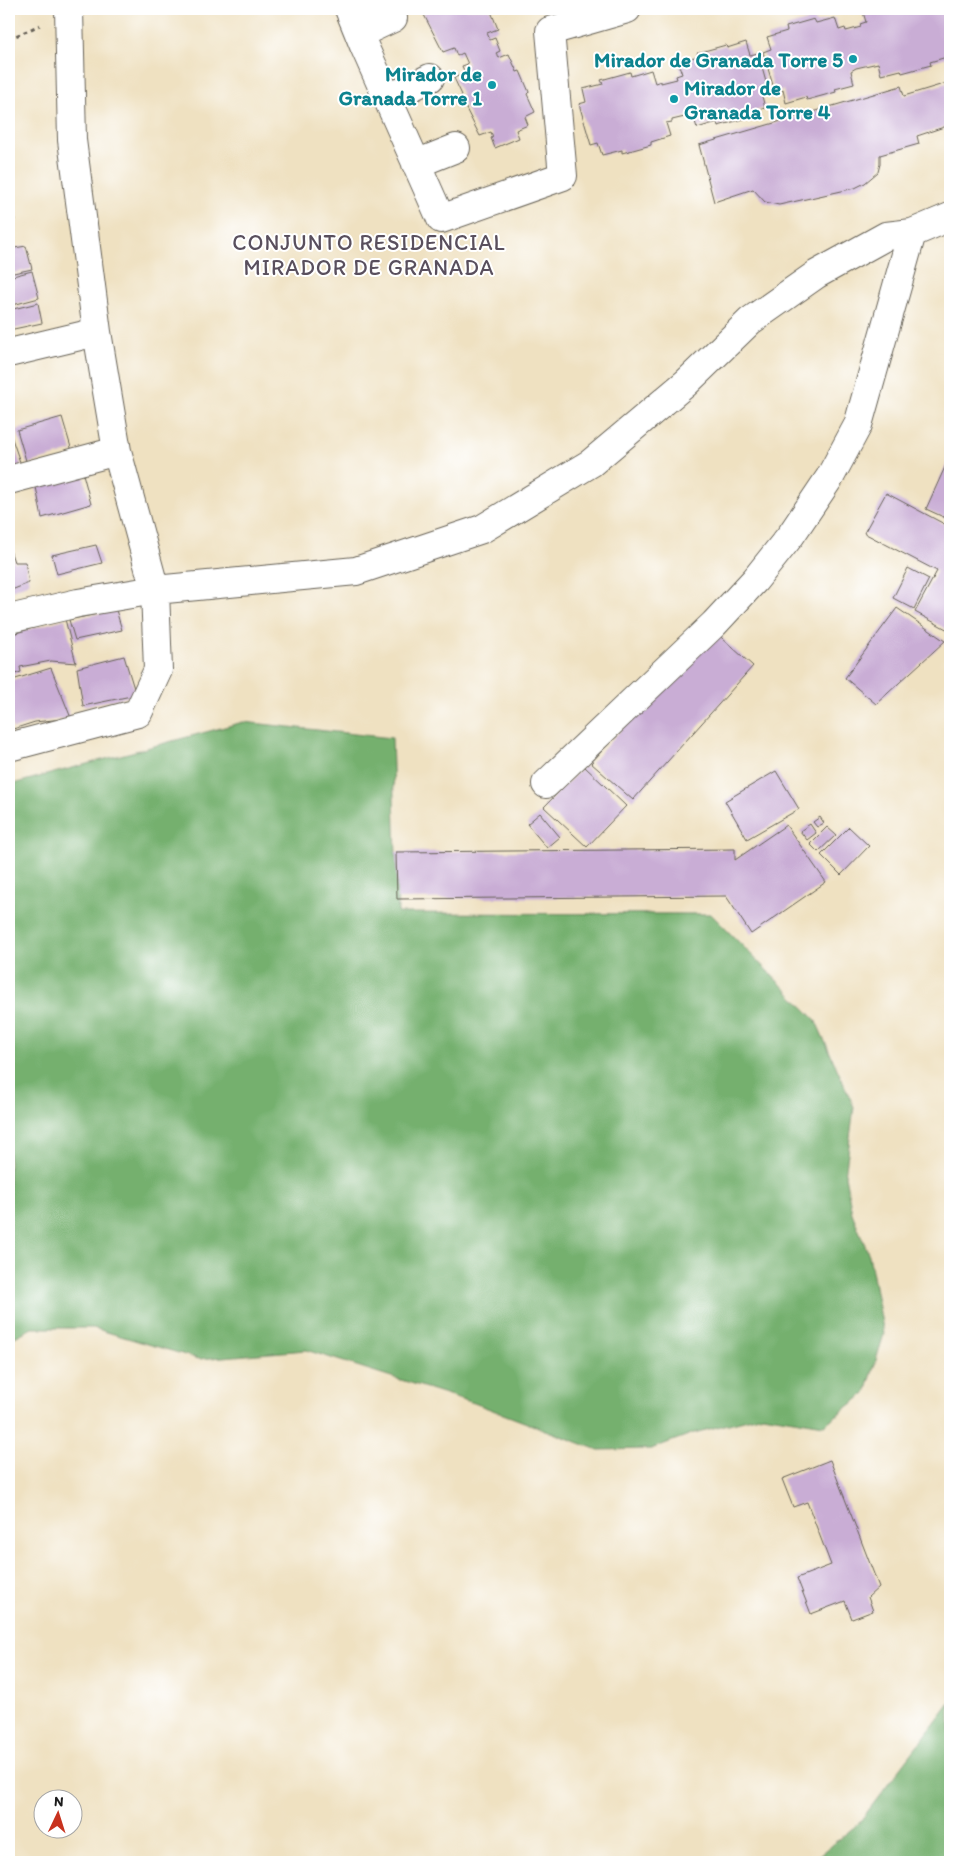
<svg xmlns="http://www.w3.org/2000/svg" width="959" height="1871" font-family="Itim,sans-serif">
	<style>
		.forest { fill: #74b06e; stroke: #486645 }
		.building { fill: #c9add5 }
		.lines { fill: none; stroke-linecap: round; stroke-linejoin: round }
		.minor-casing { stroke: #666156; stroke-width: 30 }
		.path { stroke: #666156; stroke-width: 3; stroke-dasharray: 4 4; stroke-linecap: butt }
		.minor { stroke: #fff; stroke-width: 28 }
		.culture-dot { fill: #0f9aa8; stroke: #fff; stroke-width: 2 }
		.labels { text-anchor: middle; dominant-baseline: central; stroke-width: 4; stroke-linejoin: round; paint-order: stroke }
		.culture-label { font-size: 21px; font-weight: bold; fill: #0d838f; stroke: #fff; text-anchor: end }
		.neighbourhood-label { font-size: 22px; letter-spacing: 1px; fill: #594f5d; stroke: #fff }
	</style>
	<rect width="100%" height="100%" fill="#fff"/>
	<filter id="ink" filterUnits="userSpaceOnUse"><feTurbulence type="fractalNoise" baseFrequency=".02" numOctaves="2"/><feDisplacementMap in="SourceGraphic" scale="10" xChannelSelector="R" yChannelSelector="G"/><feConvolveMatrix kernelMatrix="1 2 1 2 8 2 1 2 1" color-interpolation-filters="sRGB"/></filter>
	<filter id="wash" filterUnits="userSpaceOnUse"><feTurbulence type="fractalNoise" baseFrequency=".0096" numOctaves="4" result="noise"/><feDisplacementMap in="SourceGraphic" scale="20" xChannelSelector="R" yChannelSelector="G"/><feGaussianBlur stdDeviation="1.12" result="paint"/><feColorMatrix in="noise" values="0 0 0 0 0 0 0 0 0 0 0 0 0 0 0 0 0 1.4 0 .05"/><feComposite in="paint" operator="in"/></filter>
	<g filter="url(#wash)">
		<rect width="100%" height="100%" fill="#efe1c1"/>
		<path class="forest" d="M243,722L392,738L398,913L711,914L815,1019L854,1107L845,1176L852,1213L869,1255L884,1334L866,1393L824,1425L763,1415L694,1433L651,1449L598,1450L474,1403L306,1350L199,1359L93,1328H32L9,1340V785Z
			M950,1703V1862H810L858,1824Z"/>
		<g id="blocks">
			<path class="building" d="M424,9H490L498,29L487,33L490,40L495,38L500,51L496,53L499,58L509,54L517,72L520,71L529,92L527,94L535,112L525,117L528,125L516,130L519,138L495,148L491,138L493,137L491,132L480,136L460,97L462,95L454,78L465,73L462,66L468,64L463,53L457,56L454,48L443,52L423,13L426,12Z
				M862,9H945L950,28V42L946,43L950,56L930,62L931,65L902,73L901,70L881,75L878,63L856,68L851,71L854,84L835,89L836,92L807,100L806,97L786,103L783,90L775,92L763,52L771,49L767,37L787,31L786,27L814,19L816,23L835,18L839,30L845,28L846,31L861,27L860,24L866,22Z
				M746,42L750,55L758,53L769,93L762,96L765,108L746,114L747,118L718,126L717,122L697,128L693,115L672,120V122L666,123L670,136L651,142V145L622,153V150L602,155L598,143L591,145L579,104L586,102L583,89L603,84L601,80L630,72L631,76L651,70L655,83L661,81V83L677,79L676,76L682,74L678,62L698,56L697,53L726,45L727,48Z
				M950,82V125L917,136L919,144L880,155V164L878,172L865,183L855,188L779,205L765,202L753,189L714,202L699,145L901,86L904,96Z
				M9,200L15,220L9,222Z
				M26,246L32,269L9,274V249Z
				M32,271L39,298L9,306V288L14,286L9,280V277Z
				M38,303L42,323L9,330V310Z
				M62,417L72,451L27,464L17,430Z
				M9,430L21,465L9,469Z
				M950,456V520L926,509Z
				M83,474L91,504L42,518L36,487Z
				M886,493L950,527V631L915,612L937,571L864,533Z
				M96,545L102,563L57,574L52,555Z
				M9,547L14,562H25L29,583L9,591Z
				M908,568L929,579L914,609L893,598Z
				M897,608L945,641L876,704L845,678Z
				M116,610L122,630L75,640L69,620Z
				M65,619L76,663L51,661L20,667L21,672L9,676V635Z
				M712,629L753,666L633,800L591,763Z
				M124,656L136,695L83,706L77,668Z
				M51,668L71,718L35,722L13,729L9,713V681Z
				M584,766L626,806L587,847L544,807Z
				M776,771L799,809L747,839L725,801Z
				M540,813L560,837L547,848L527,824Z
				M820,817L824,823L817,827L813,822Z
				M810,824L816,833L807,840L800,831Z
				M786,825L826,882L751,934L726,896L397,899L396,852L735,849V860Z
				M827,827L836,835L818,852L810,844Z
				M849,827L869,846L841,875L821,855Z
				M830,1460L879,1587L868,1597L873,1611L852,1619L845,1601L811,1614L797,1578L831,1565L807,1502L793,1507L782,1479Z"/>
		</g>
	</g>
	<g filter="url(#ink)">
		<use href="#blocks" fill-opacity="0" stroke="#666156" stroke-width="1"/>
		<g class="lines">
			<defs>
				<path id="minor" d="M349,9L364,46L441,219L563,176L550,31L627,9
					M359,34L393,18
					M387,99L430,78
					M416,164L456,148
					M9,353L97,332
					M9,480L117,451
					M9,619L78,603L155,590L356,571L482,529L591,463L686,383L750,321L817,274L886,236L912,233L950,217
					M9,747L138,713L158,670L155,590L117,451L97,332L72,140L69,9
					M546,784L714,624L755,580L791,535L830,477L858,425L912,233"/>
			</defs>
			<use href="#minor" class="minor-casing"/>
			<path class="path" d="M9,39L40,25"/>
			<use href="#minor" class="minor"/>
		</g>
	</g>
	<g class="culture-dot">
		<circle cx="853" cy="59" r="5"/>
		<circle cx="492" cy="85" r="5"/>
		<circle cx="674" cy="99" r="5"/>
	</g>
	<g class="labels">
		<g class="culture-label">
			<text x="843" y="59">Mirador de Granada Torre 5</text>
			<text x="482" y="73">Mirador de<tspan x="482" dy="24">Granada Torre 1</tspan></text>
			<text x="684" y="87" text-anchor="start">Mirador de<tspan x="684" dy="24">Granada Torre 4</tspan></text>
		</g>
		<g class="neighbourhood-label">
			<text x="369" y="242">CONJUNTO RESIDENCIAL<tspan x="369" dy="25">MIRADOR DE GRANADA</tspan></text>
		</g>
	</g>
	<rect width="959" height="1871" fill="none" stroke="#fff" stroke-width="30"/>
	<g transform="translate(58 1814) rotate(4)"><circle r="24" fill="#ffffff" stroke="#a4a4a4"/>
	<path d="M0-4L9 19L0 12L-9 19Z" fill="#c8321e"/>
	<text y="-8" font-size="14" font-weight="bold" text-anchor="middle" fill="#1c1c1c">N</text>
	</g>
</svg>
